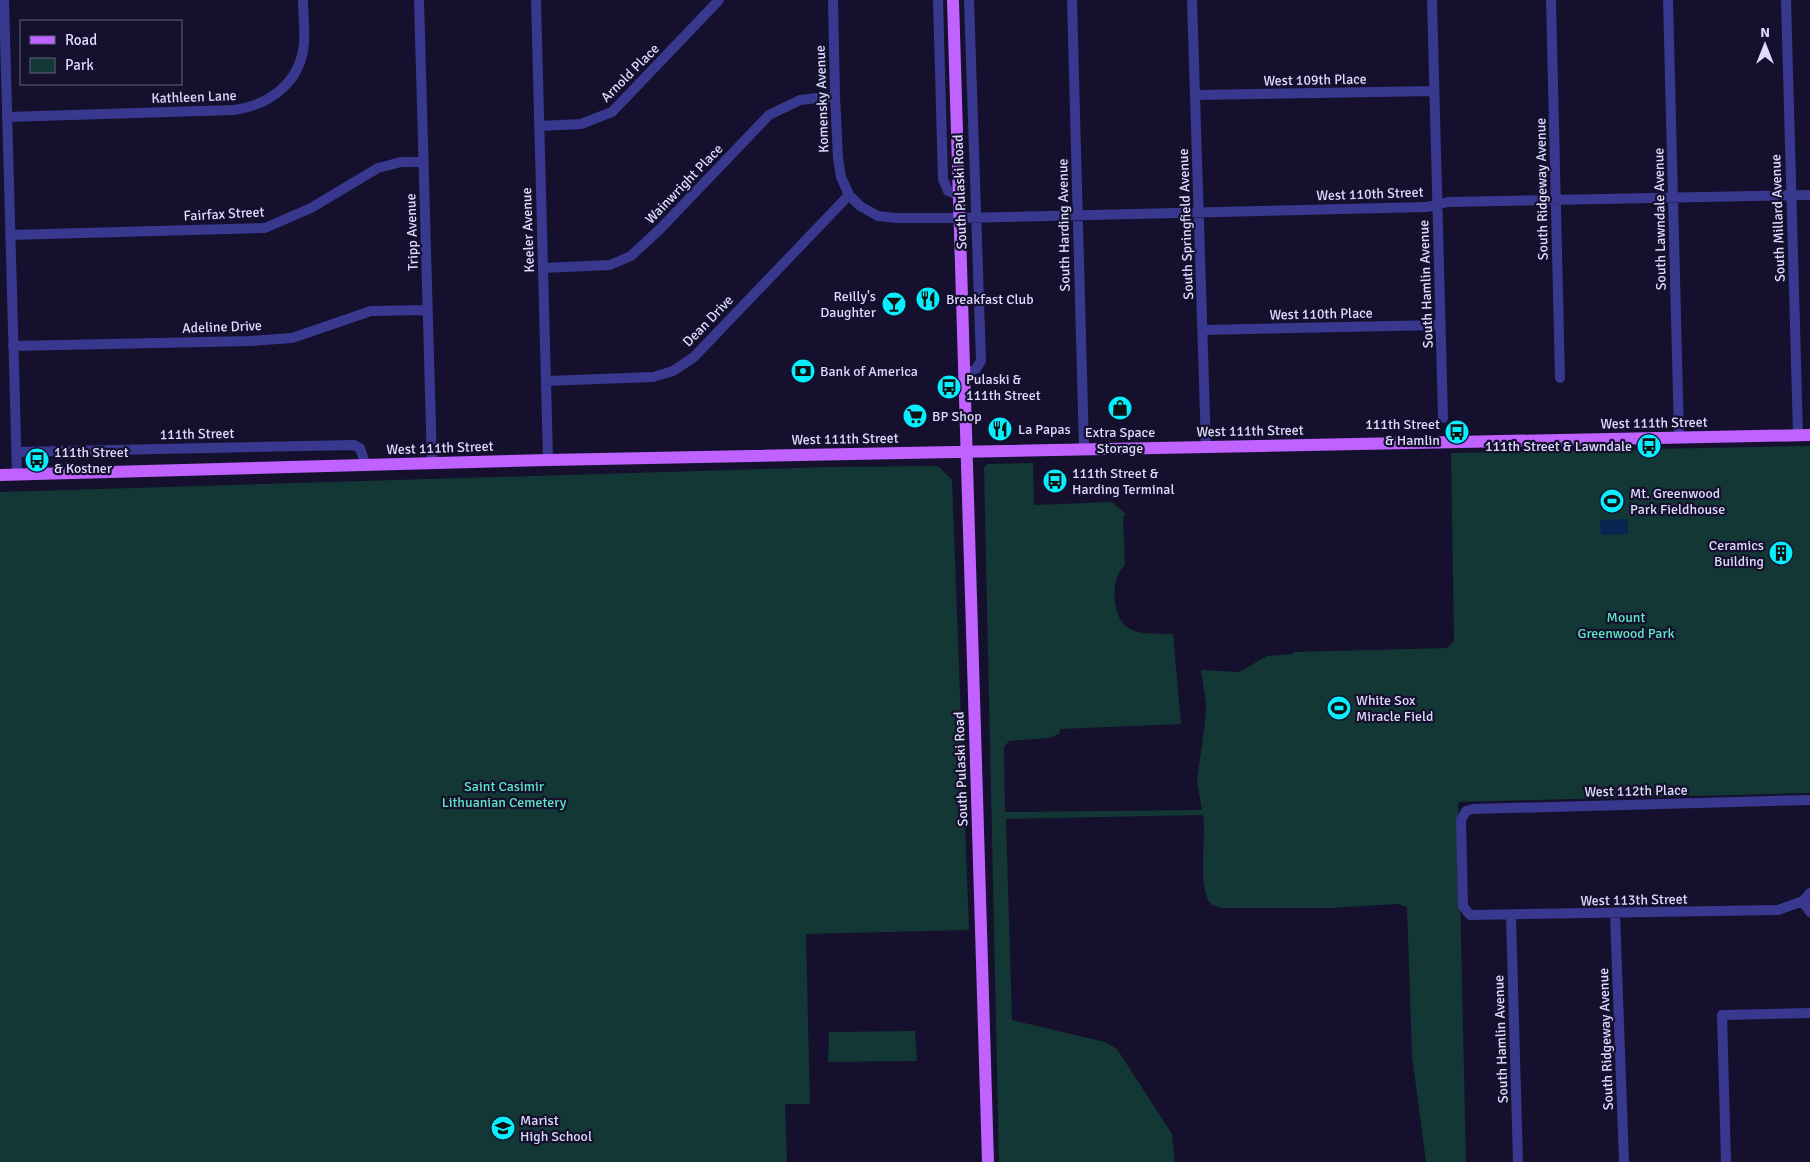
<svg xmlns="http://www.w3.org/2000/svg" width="1810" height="1162" font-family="Signika,sans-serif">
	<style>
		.green { fill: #123734 }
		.water { fill: #092652 }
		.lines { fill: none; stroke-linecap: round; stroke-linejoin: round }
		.minor { stroke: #38388e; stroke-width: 10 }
		.major { stroke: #bf62ff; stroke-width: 12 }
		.labels { text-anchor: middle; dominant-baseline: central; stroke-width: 4.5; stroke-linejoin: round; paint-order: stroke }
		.street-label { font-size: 14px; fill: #dedbff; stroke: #14102d }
		.poi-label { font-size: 14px; fill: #dedbff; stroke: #14102d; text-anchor: start }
		.park-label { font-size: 14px; fill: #5ee8c1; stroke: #14102d }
	</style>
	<rect width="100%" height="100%" fill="#14102d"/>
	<path class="green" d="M1810,446V793L1458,802L1466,1162H1426L1412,1056L1407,907L1397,904L1331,908H1222L1212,905C1196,890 1207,839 1203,815L1006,819L1012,1020L1105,1042L1117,1049L1172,1134L1175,1162H999L984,468L987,464L1033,463L1034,505L1112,502L1126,514L1123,517L1125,566C1109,577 1112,621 1130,629C1141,635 1160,633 1173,634L1181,724L1060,729L1059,734L1049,738L1009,741L1004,747L1005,812L1202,810L1197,781L1205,722L1206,704L1201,670L1239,672L1267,656L1293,654L1294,652L1447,648L1454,641L1451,453Z
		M938,466L952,480L969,930L806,934L810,1104H785L787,1162H0V492L829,467Z
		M915,1031L917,1061L828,1062L829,1032Z"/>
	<path class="water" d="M1628,519V534L1601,535L1600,520Z"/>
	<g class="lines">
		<path class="minor" d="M4,0L17,475
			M419,0L432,464
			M536,0L548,460
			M833,0L835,96L838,158L841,177L849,195L860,206L878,216L896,218H960L1427,207L1448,202L1810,195
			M938,0L943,179L948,191L959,195
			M1072,0L1084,449
			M1192,0L1206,447
			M1432,0L1443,418
			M1551,0L1560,378
			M1668,0L1679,437
			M1786,0L1798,435
			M1196,95L1434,91
			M7,117L234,110C270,105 301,82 304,43C305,29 303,14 303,0
			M539,126L581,124L612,112L719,0
			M10,235L265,228L311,208L378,168L401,162H423
			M543,268L610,265L631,256L660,229L769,115L800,100L835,96
			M1203,330L1441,325
			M13,346L251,341L292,338L371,311L428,310
			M965,374L976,369L981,361L969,0
			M546,381L653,377L673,371L694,357L849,195
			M16,452L354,445L360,448L366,466
			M1810,893L1803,901L1810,912
			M1803,901L1778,910L1470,915L1463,906L1461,820L1466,811L1473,809L1810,800
			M1615,914L1624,1162
			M1511,916L1518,1162
			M1726,1162L1722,1015L1810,1013"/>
		<path class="major" d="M953,0L988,1162
			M0,475L548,460L1810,435"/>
	</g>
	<defs>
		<symbol id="restaurant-disc" viewBox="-11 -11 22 22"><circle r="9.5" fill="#07efff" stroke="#14102d"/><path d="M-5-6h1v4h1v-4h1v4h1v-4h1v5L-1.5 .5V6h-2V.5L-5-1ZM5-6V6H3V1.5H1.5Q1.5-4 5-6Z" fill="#111"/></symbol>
		<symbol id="bar-disc" viewBox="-11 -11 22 22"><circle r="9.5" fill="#07efff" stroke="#14102d"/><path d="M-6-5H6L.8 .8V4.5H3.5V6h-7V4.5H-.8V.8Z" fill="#111"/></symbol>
		<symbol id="bank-disc" viewBox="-11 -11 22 22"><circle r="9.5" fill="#07efff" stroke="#14102d"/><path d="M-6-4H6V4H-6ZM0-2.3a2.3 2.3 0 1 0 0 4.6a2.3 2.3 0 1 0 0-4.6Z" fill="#111"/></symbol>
		<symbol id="bus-disc" viewBox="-11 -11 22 22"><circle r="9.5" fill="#07efff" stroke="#14102d"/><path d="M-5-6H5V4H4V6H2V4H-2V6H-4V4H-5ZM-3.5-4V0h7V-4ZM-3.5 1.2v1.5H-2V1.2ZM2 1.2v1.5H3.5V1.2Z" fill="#111"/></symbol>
		<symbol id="shop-disc" viewBox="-11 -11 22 22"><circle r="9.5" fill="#07efff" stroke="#14102d"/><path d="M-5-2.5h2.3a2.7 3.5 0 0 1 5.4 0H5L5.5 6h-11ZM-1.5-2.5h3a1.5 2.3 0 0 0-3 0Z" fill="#111"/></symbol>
		<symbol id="supermarket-disc" viewBox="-11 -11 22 22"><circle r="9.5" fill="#07efff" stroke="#14102d"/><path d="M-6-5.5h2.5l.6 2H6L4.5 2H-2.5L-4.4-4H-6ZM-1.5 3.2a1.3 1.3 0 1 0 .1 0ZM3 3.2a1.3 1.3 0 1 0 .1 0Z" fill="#111"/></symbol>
		<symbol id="stadium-disc" viewBox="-11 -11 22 22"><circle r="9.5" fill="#07efff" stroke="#14102d"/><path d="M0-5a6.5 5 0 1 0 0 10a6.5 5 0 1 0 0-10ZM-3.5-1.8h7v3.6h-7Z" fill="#111"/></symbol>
		<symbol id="building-disc" viewBox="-11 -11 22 22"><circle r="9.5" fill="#07efff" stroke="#14102d"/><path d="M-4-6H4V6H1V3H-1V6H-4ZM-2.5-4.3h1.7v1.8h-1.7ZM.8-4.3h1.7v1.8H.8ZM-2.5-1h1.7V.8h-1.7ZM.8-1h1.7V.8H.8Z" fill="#111"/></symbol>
		<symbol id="school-disc" viewBox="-11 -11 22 22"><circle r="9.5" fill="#07efff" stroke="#14102d"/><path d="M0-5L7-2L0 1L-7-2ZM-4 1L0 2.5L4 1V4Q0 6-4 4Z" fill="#111"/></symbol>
	</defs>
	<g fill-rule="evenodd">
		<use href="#restaurant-disc" x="914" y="285" width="28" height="28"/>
		<use href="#bar-disc" x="880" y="290" width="28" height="28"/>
		<use href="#bank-disc" x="789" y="357" width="28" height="28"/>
		<use href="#bus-disc" x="935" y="373" width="28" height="28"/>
		<use href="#shop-disc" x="1106" y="394" width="28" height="28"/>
		<use href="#supermarket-disc" x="901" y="402" width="28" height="28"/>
		<use href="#restaurant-disc" x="986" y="415" width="28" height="28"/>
		<use href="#bus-disc" x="1443" y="418" width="28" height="28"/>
		<use href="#bus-disc" x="1635" y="432" width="28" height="28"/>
		<use href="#bus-disc" x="23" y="446" width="28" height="28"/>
		<use href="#bus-disc" x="1041" y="467" width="28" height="28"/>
		<use href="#stadium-disc" x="1598" y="487" width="28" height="28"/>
		<use href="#building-disc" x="1767" y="539" width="28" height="28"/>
		<use href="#stadium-disc" x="1325" y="694" width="28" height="28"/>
		<use href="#school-disc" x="489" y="1114" width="28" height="28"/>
	</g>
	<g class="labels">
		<g class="street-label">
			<text transform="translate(630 73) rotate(-45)">Arnold Place</text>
			<text transform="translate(1315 80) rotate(-1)">West 109th Place</text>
			<text transform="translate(194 97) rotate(-2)">Kathleen Lane</text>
			<text transform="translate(822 99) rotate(-92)">Komensky Avenue</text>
			<text transform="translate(684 184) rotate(-46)">Wainwright Place</text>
			<text transform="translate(1542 189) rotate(-91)">South Ridgeway Avenue</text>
			<text transform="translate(960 192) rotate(-92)">South Pulaski Road</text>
			<text transform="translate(1370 194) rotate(-2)">West 110th Street</text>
			<text transform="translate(224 214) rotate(-3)">Fairfax Street</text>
			<text transform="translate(1778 218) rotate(-92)">South Millard Avenue</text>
			<text transform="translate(1660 219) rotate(-91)">South Lawndale Avenue</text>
			<text transform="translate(1186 224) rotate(-92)">South Springfield Avenue</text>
			<text transform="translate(1064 225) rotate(-91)">South Harding Avenue</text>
			<text transform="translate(528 230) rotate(-92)">Keeler Avenue</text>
			<text transform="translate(412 232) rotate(-92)">Tripp Avenue</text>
			<text transform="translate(1426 284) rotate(-92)">South Hamlin Avenue</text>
			<text transform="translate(1321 314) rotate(-1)">West 110th Place</text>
			<text transform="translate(708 321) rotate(-46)">Dean Drive</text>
			<text transform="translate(222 327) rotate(-2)">Adeline Drive</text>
			<text transform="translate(1654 423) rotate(-1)">West 111th Street</text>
			<text transform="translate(1250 431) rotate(-1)">West 111th Street</text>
			<text transform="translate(197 434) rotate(-1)">111th Street</text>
			<text transform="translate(845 439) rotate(-1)">West 111th Street</text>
			<text transform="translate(440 448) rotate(-2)">West 111th Street</text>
			<text transform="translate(961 769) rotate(-92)">South Pulaski Road</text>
			<text transform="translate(1636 791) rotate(-1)">West 112th Place</text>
			<text transform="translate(1634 900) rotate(-1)">West 113th Street</text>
			<text transform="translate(1501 1039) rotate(-92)">South Hamlin Avenue</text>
			<text transform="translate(1606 1039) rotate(-92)">South Ridgeway Avenue</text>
		</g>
		<g class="poi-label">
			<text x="876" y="296" text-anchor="end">Reilly's<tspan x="876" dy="16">Daughter</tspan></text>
			<text x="946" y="299">Breakfast Club</text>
			<text x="820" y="371">Bank of America</text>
			<text x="966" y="379">Pulaski &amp;<tspan x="966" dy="16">111th Street</tspan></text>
			<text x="932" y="416">BP Shop</text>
			<text x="1440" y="424" text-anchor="end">111th Street<tspan x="1440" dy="16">&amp; Hamlin</tspan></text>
			<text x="1018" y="429">La Papas</text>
			<text x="1120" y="432" text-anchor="middle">Extra Space<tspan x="1120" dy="16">Storage</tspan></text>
			<text x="1632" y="446" text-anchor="end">111th Street &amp; Lawndale</text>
			<text x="54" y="452">111th Street<tspan x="54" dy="16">&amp; Kostner</tspan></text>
			<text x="1072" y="473">111th Street &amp;<tspan x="1072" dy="16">Harding Terminal</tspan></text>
			<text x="1630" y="493">Mt. Greenwood<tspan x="1630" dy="16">Park Fieldhouse</tspan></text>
			<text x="1764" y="545" text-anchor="end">Ceramics<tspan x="1764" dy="16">Building</tspan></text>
			<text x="1356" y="700">White Sox<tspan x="1356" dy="16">Miracle Field</tspan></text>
			<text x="520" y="1120">Marist<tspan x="520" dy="16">High School</tspan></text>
		</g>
		<g class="park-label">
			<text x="1626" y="617">Mount<tspan x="1626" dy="16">Greenwood Park</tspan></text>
			<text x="504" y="786">Saint Casimir<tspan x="504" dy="16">Lithuanian Cemetery</tspan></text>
		</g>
	</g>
	<rect x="20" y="20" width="162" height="65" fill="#14102d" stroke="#656181"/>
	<rect x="30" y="36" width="25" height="8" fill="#bf62ff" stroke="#656181"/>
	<text x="65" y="45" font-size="15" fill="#dedbff">Road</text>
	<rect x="30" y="58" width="25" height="15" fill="#123734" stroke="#656181"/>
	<text x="65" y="70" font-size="15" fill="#dedbff">Park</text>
	<g transform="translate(1765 45)" stroke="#14102d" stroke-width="4" paint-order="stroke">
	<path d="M0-4L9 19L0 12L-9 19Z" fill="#dedbff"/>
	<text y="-8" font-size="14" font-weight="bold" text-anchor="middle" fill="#dedbff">N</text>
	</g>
</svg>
